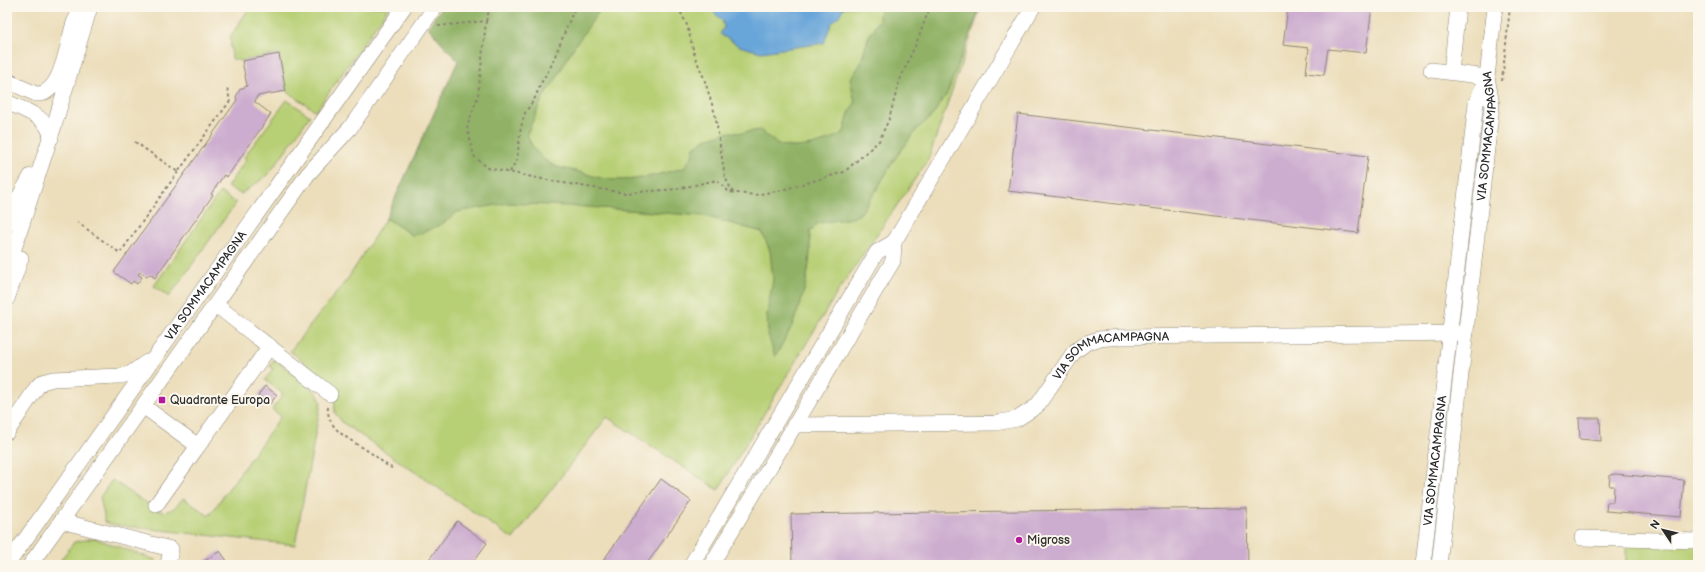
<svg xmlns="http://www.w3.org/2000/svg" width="1705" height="572" font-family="'Balsamiq Sans',sans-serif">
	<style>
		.green { fill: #b7cf74; stroke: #717d50 }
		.forest { fill: #91b266; stroke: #5e6e48 }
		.water { fill: #67a5d9; stroke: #496882 }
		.building { fill: #ccaccf }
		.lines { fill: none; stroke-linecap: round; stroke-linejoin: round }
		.minor-casing { stroke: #8c8473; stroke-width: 16 }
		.path { stroke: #8c8473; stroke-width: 2; stroke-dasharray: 3 3; stroke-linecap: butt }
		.minor { stroke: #fff; stroke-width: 15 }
		.poi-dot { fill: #b5179e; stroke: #fbf7ec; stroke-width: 1.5 }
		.labels { text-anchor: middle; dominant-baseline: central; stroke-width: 4; stroke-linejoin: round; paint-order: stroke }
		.street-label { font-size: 12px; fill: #2b2b2b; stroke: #fbf7ec }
		.poi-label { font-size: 12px; fill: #2b2b2b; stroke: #fbf7ec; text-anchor: start }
	</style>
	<rect width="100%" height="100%" fill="#fbf7ec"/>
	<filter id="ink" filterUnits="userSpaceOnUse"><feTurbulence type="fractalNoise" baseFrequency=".025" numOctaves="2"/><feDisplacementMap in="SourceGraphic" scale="8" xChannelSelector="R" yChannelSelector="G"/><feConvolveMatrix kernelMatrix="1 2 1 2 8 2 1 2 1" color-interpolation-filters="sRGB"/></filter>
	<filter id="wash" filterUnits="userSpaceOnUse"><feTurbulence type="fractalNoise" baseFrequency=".012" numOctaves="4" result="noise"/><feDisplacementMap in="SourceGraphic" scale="16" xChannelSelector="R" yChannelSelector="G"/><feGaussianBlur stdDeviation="0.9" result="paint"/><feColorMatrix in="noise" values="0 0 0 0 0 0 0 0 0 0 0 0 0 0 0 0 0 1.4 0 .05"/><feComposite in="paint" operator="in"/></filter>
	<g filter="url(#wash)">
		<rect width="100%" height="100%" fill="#ecdebb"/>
		<path class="green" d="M250,7H389L316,111L286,91L279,54L242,61L232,59L230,37Z
			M482,7H981L928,160L838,291L718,490L607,417L513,539L343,423L335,413L334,386L290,351L349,277L386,218L412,235Z
			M287,100L310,116L268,175L241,194L227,187L246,159L244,157Z
			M220,192L236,203L169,297L154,286Z
			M274,359L317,393L321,402L295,545L115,525L104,522V515L100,497L112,480L157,510C169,515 176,507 183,498L209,516L281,416L272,410L283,394L265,380L273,369L270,366Z
			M94,538L156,560L155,565H57L74,542Z
			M1626,542L1698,543V565H1626Z"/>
		<path class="forest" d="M442,7H602L570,53L555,81L544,95L527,134C532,149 542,161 557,167C563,169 569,169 575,171C585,173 595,177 605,179C632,183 659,174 684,168L692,156L694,147L705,139L730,132L742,133L760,130C765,134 771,140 777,143C794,153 829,142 844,132L849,113L855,103L850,79L860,65L868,38L879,20L880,7H980L947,94L932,116L918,128L894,160L874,194L860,214L852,218L819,223L810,231C812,259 806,290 796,316C791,330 782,344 775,357L768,334L767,314L773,280L770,251L762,232L704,216L588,207L508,203L457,212L442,224L419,234L412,235L386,218L458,61L428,27Z"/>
		<path class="water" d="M708,7H844L839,16L831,24L824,43L761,52L739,46L720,34L724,27L722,20Z"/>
		<g id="blocks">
			<path class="building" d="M7,7H12L7,17Z
				M1288,7H1372L1366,53L1328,49L1324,75L1306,73L1309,48L1283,45Z
				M279,54L286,91L257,96L255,102L271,114L227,177L224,175L211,194L213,195L155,278L150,274L147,277L140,272L138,274L142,277L137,284L133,281L131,284L114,272L237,100L236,97L240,89L247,86L242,61Z
				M7,71L17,77L7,96Z
				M1018,114L1368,156L1358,233L1008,191Z
				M265,386L277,395L270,404L258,395Z
				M1579,418H1600L1601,441L1580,439Z
				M1615,474L1684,480L1681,517L1606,511L1607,502H1613L1614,486H1609L1610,475Z
				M661,479L691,501L646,565H600Z
				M1247,508L1248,565H792L791,514Z
				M457,521L487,543L471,565H425Z
				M220,551L230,565H198Z"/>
		</g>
	</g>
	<g filter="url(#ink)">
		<use href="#blocks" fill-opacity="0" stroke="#8c8473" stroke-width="1"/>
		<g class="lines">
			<defs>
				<g id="minor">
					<path d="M1431,70L1487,77"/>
					<path d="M1451,72L1458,7"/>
					<path d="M7,81L36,94C62,96 67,42 74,23C76,17 80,12 84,7"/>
					<path d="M7,102C23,110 50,117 51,138"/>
					<path d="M7,224L11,211L31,176"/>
					<path d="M894,242L1033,7"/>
					<path d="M7,270L54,126L90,7"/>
					<path d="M7,299L21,258"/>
					<path d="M216,305L330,394"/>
					<path d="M143,406L198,446L270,346"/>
					<path id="s1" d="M794,425L995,423L1017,419L1037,406L1074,352L1086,343L1098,339L1121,337L1466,333"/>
					<path d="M7,432L37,387L42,382L53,379L119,376L130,374L147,362"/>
					<path d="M156,505L198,446"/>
					<path d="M61,521L171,549L168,565"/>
					<path d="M1582,538L1698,541"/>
					<path id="s2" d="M7,565L404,7"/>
					<path d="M30,565L308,174L350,128L435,7"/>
					<path d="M691,565L877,252L894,242L893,261L711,565"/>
					<path id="s3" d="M1423,565L1476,103L1487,77"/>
					<path id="s4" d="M1439,565L1492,105L1487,77L1495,7"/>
				</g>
			</defs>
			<use href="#minor" class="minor-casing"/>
			<path class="path" d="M678,7L687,25L695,57L704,78L715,114L725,177L733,193
				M486,21L490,7
				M438,26L486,21L478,96L467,127L474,156L488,168L557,182L625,193L677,189L717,180L729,192L755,195L782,190L844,172L879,141L889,119L899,82L918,39L930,7
				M1502,81L1510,7
				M135,142L178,172L230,101L227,87
				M510,172L517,159L521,127L525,113L535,98L540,85L551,66L575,7
				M77,222L120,253L178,172
				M328,407C326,431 354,441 371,453C379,458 383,464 392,468"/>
			<use href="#minor" class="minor"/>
		</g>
	</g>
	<g class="poi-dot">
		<rect x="158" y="396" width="8" height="8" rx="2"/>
		<circle cx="1019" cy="540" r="4"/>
	</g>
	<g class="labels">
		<g class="street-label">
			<text stroke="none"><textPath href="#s4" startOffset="432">VIA SOMMACAMPAGNA</textPath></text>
			<text stroke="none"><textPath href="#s2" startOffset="343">VIA SOMMACAMPAGNA</textPath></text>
			<text stroke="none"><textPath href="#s1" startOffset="346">VIA SOMMACAMPAGNA</textPath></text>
			<text stroke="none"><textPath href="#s3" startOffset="105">VIA SOMMACAMPAGNA</textPath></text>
		</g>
		<g class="poi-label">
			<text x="170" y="400">Quadrante Europa</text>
			<text x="1027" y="540">Migross</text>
		</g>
	</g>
	<rect width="1705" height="572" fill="none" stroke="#fbf7ec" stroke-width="24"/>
	<g transform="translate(1663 530) rotate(305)" stroke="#fbf7ec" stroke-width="3" paint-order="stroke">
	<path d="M0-3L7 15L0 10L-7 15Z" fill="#2b2b2b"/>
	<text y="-6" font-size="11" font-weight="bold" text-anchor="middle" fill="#2b2b2b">N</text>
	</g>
</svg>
